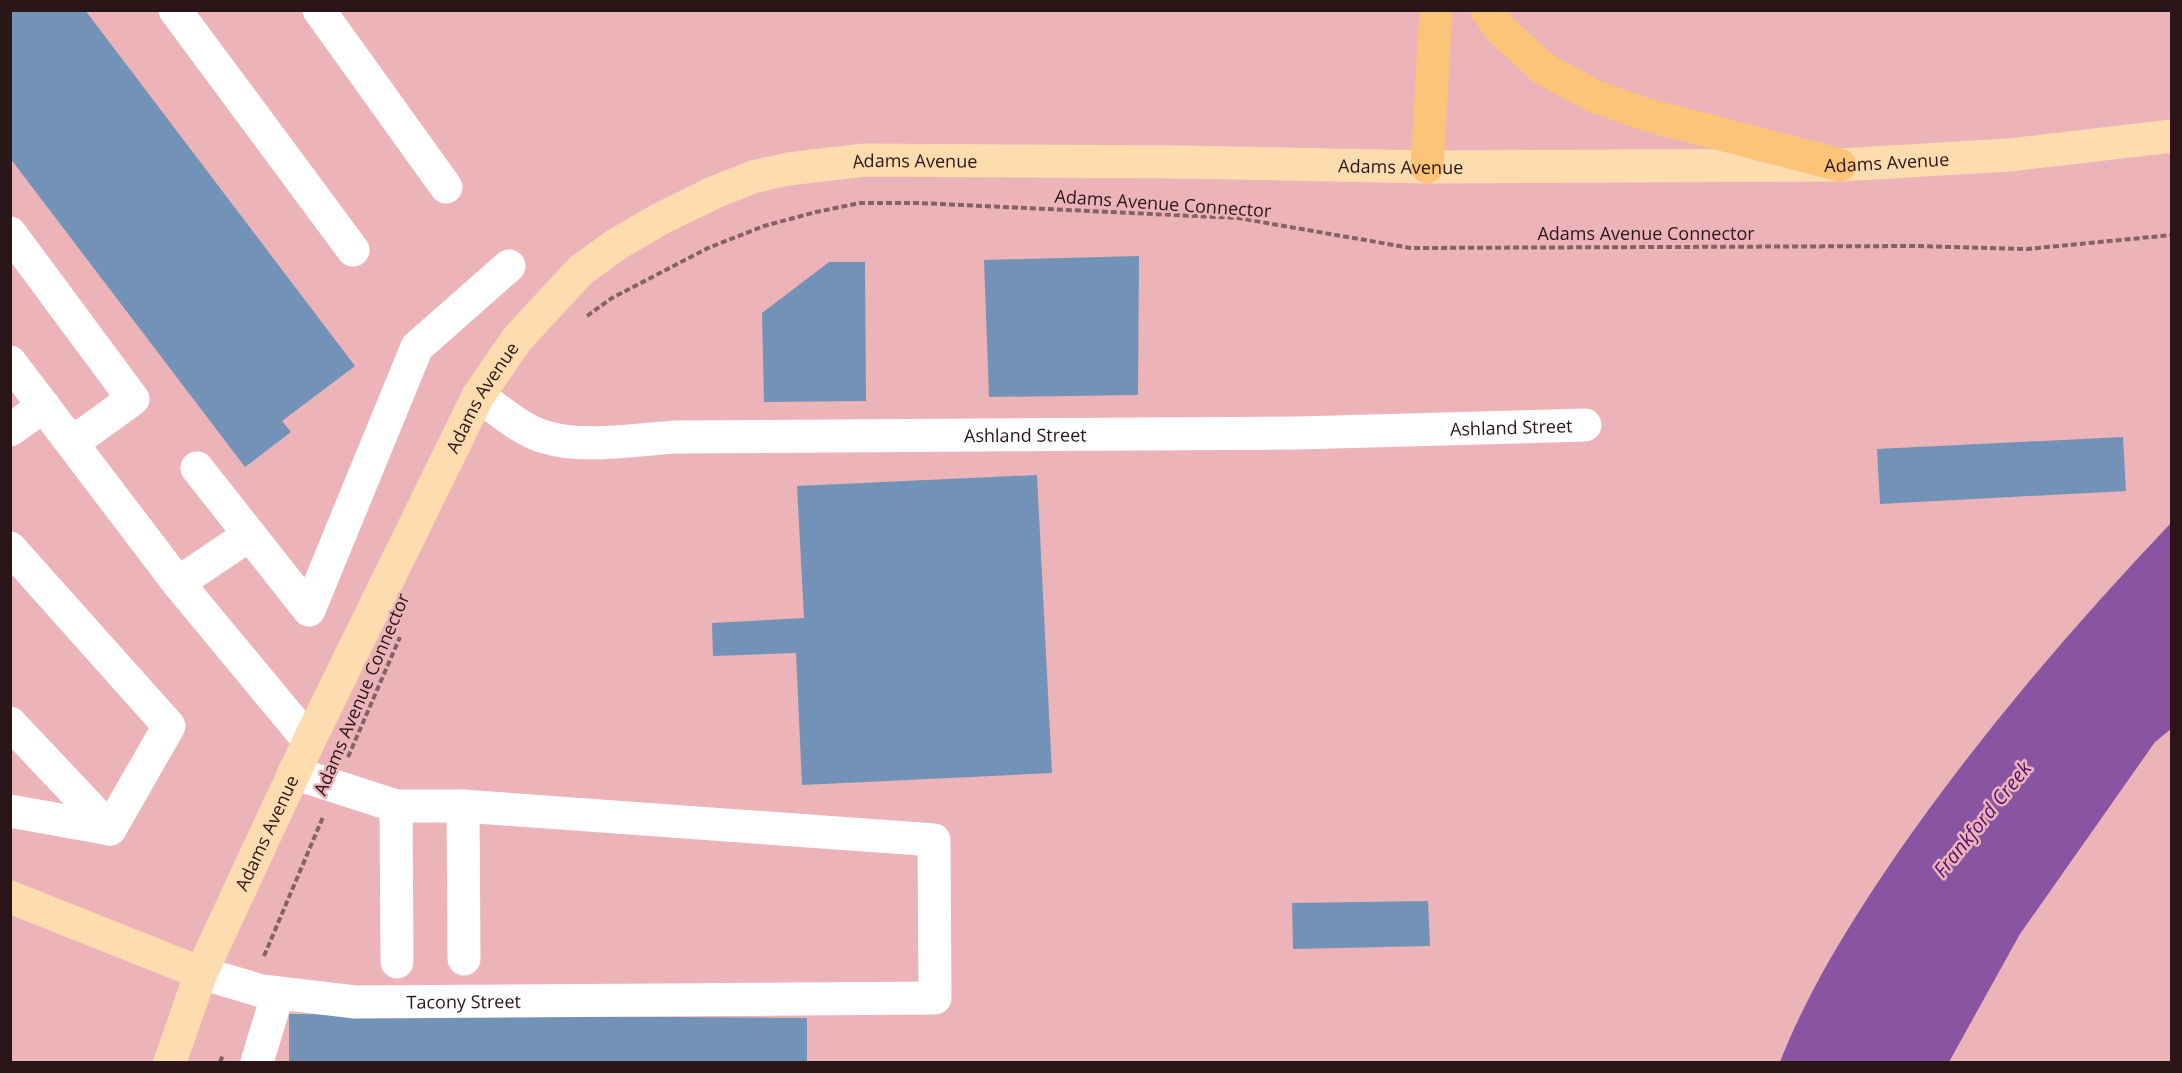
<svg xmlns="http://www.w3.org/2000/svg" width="2182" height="1073" font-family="'Open Sans',sans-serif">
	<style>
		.water { fill: #8954a2 }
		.building { fill: #7392b7 }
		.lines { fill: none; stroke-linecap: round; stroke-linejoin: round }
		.path { stroke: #876265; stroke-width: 4; stroke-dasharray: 6 3; stroke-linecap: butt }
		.minor { stroke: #fff; stroke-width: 33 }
		.major { stroke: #fddcaf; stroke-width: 33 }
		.highway { stroke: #fcc479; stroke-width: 33 }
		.labels { text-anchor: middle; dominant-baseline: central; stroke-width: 5; stroke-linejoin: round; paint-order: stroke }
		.street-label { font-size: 18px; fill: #2a1618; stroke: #ecb4b8 }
		.water-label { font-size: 20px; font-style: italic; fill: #570e73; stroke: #ecb4b8 }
	</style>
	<rect width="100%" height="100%" fill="#ecb4b8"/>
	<path class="water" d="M2171,523V729L2155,742L2020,934L1949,1062H1780C1809,988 1852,920 1897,854C1979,736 2072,627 2171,523Z"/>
	<path class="building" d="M10,10H85L355,366L282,421L291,432L245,467L10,158Z
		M1139,256L1138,395L989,397L984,260Z
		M829,262H865L866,401L764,402L762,313Z
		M2123,437L2126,491L1880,504L1877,449Z
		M1037,475L1052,773L802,785L796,653L713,656L712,623L804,618L797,486Z
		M1428,901L1430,946L1293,949L1292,903Z
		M289,1014L807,1018V1062H289Z"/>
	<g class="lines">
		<path class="path" d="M587,316L612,298L708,248L764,226L816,212L860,203H919L1238,218L1411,248L1919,246L2027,249L2172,235
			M348,757L400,637
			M264,956L323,817
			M220,1062L223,1055"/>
		<g class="minor">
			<path d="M175,10L353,250"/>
			<path d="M319,10L446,187"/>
			<path d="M10,233L133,399L72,443"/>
			<path d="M10,362L178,583L309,741"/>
			<path id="s1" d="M478,396C500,410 520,430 545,437C582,449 638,439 678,437L1298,433L1585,425"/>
			<path d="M10,430L44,406"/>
			<path d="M197,468L309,610L417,347L509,266"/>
			<path d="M10,548L169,726L110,829L10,811"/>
			<path d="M178,583L249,535"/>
			<path d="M10,723L110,829"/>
			<path d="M294,773L396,806H463"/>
			<path d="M396,806L397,962"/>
			<path id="s2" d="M201,973L262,991L355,1002L935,998L934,840L463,806L464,959"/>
			<path d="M257,1062L278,993"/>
		</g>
		<g class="major">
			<path d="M10,897L201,973"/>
			<path id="s3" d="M170,1062L201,973L309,741L478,396L517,339L581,270L617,244L660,219L715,192L753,177L788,169L865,160L1183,162L1427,167L1840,165L2009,155L2172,136"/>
		</g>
		<path class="highway" d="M1487,10L1501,30L1544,69L1594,96L1644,114L1840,165
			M1427,167L1436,10"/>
	</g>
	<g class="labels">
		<g class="street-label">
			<text stroke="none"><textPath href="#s3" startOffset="2229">Adams Avenue</textPath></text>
			<text stroke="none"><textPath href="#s3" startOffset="1257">Adams Avenue</textPath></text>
			<text stroke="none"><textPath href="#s3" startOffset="1743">Adams Avenue</textPath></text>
			<text transform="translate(1163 203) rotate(4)">Adams Avenue Connector</text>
			<text x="1646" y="233">Adams Avenue Connector</text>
			<text stroke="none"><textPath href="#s3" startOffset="735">Adams Avenue</textPath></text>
			<text stroke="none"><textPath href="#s1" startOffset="1046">Ashland Street</textPath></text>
			<text stroke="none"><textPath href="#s1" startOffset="560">Ashland Street</textPath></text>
			<text transform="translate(361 694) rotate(-67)">Adams Avenue Connector</text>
			<text stroke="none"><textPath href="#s3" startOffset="249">Adams Avenue</textPath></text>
			<text stroke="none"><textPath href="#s2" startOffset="266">Tacony Street</textPath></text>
		</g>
		<g class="water-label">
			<text transform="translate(1982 819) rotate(-51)">Frankford Creek</text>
		</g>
	</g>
	<rect width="2182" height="1073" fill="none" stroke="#2a1618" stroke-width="24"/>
</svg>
